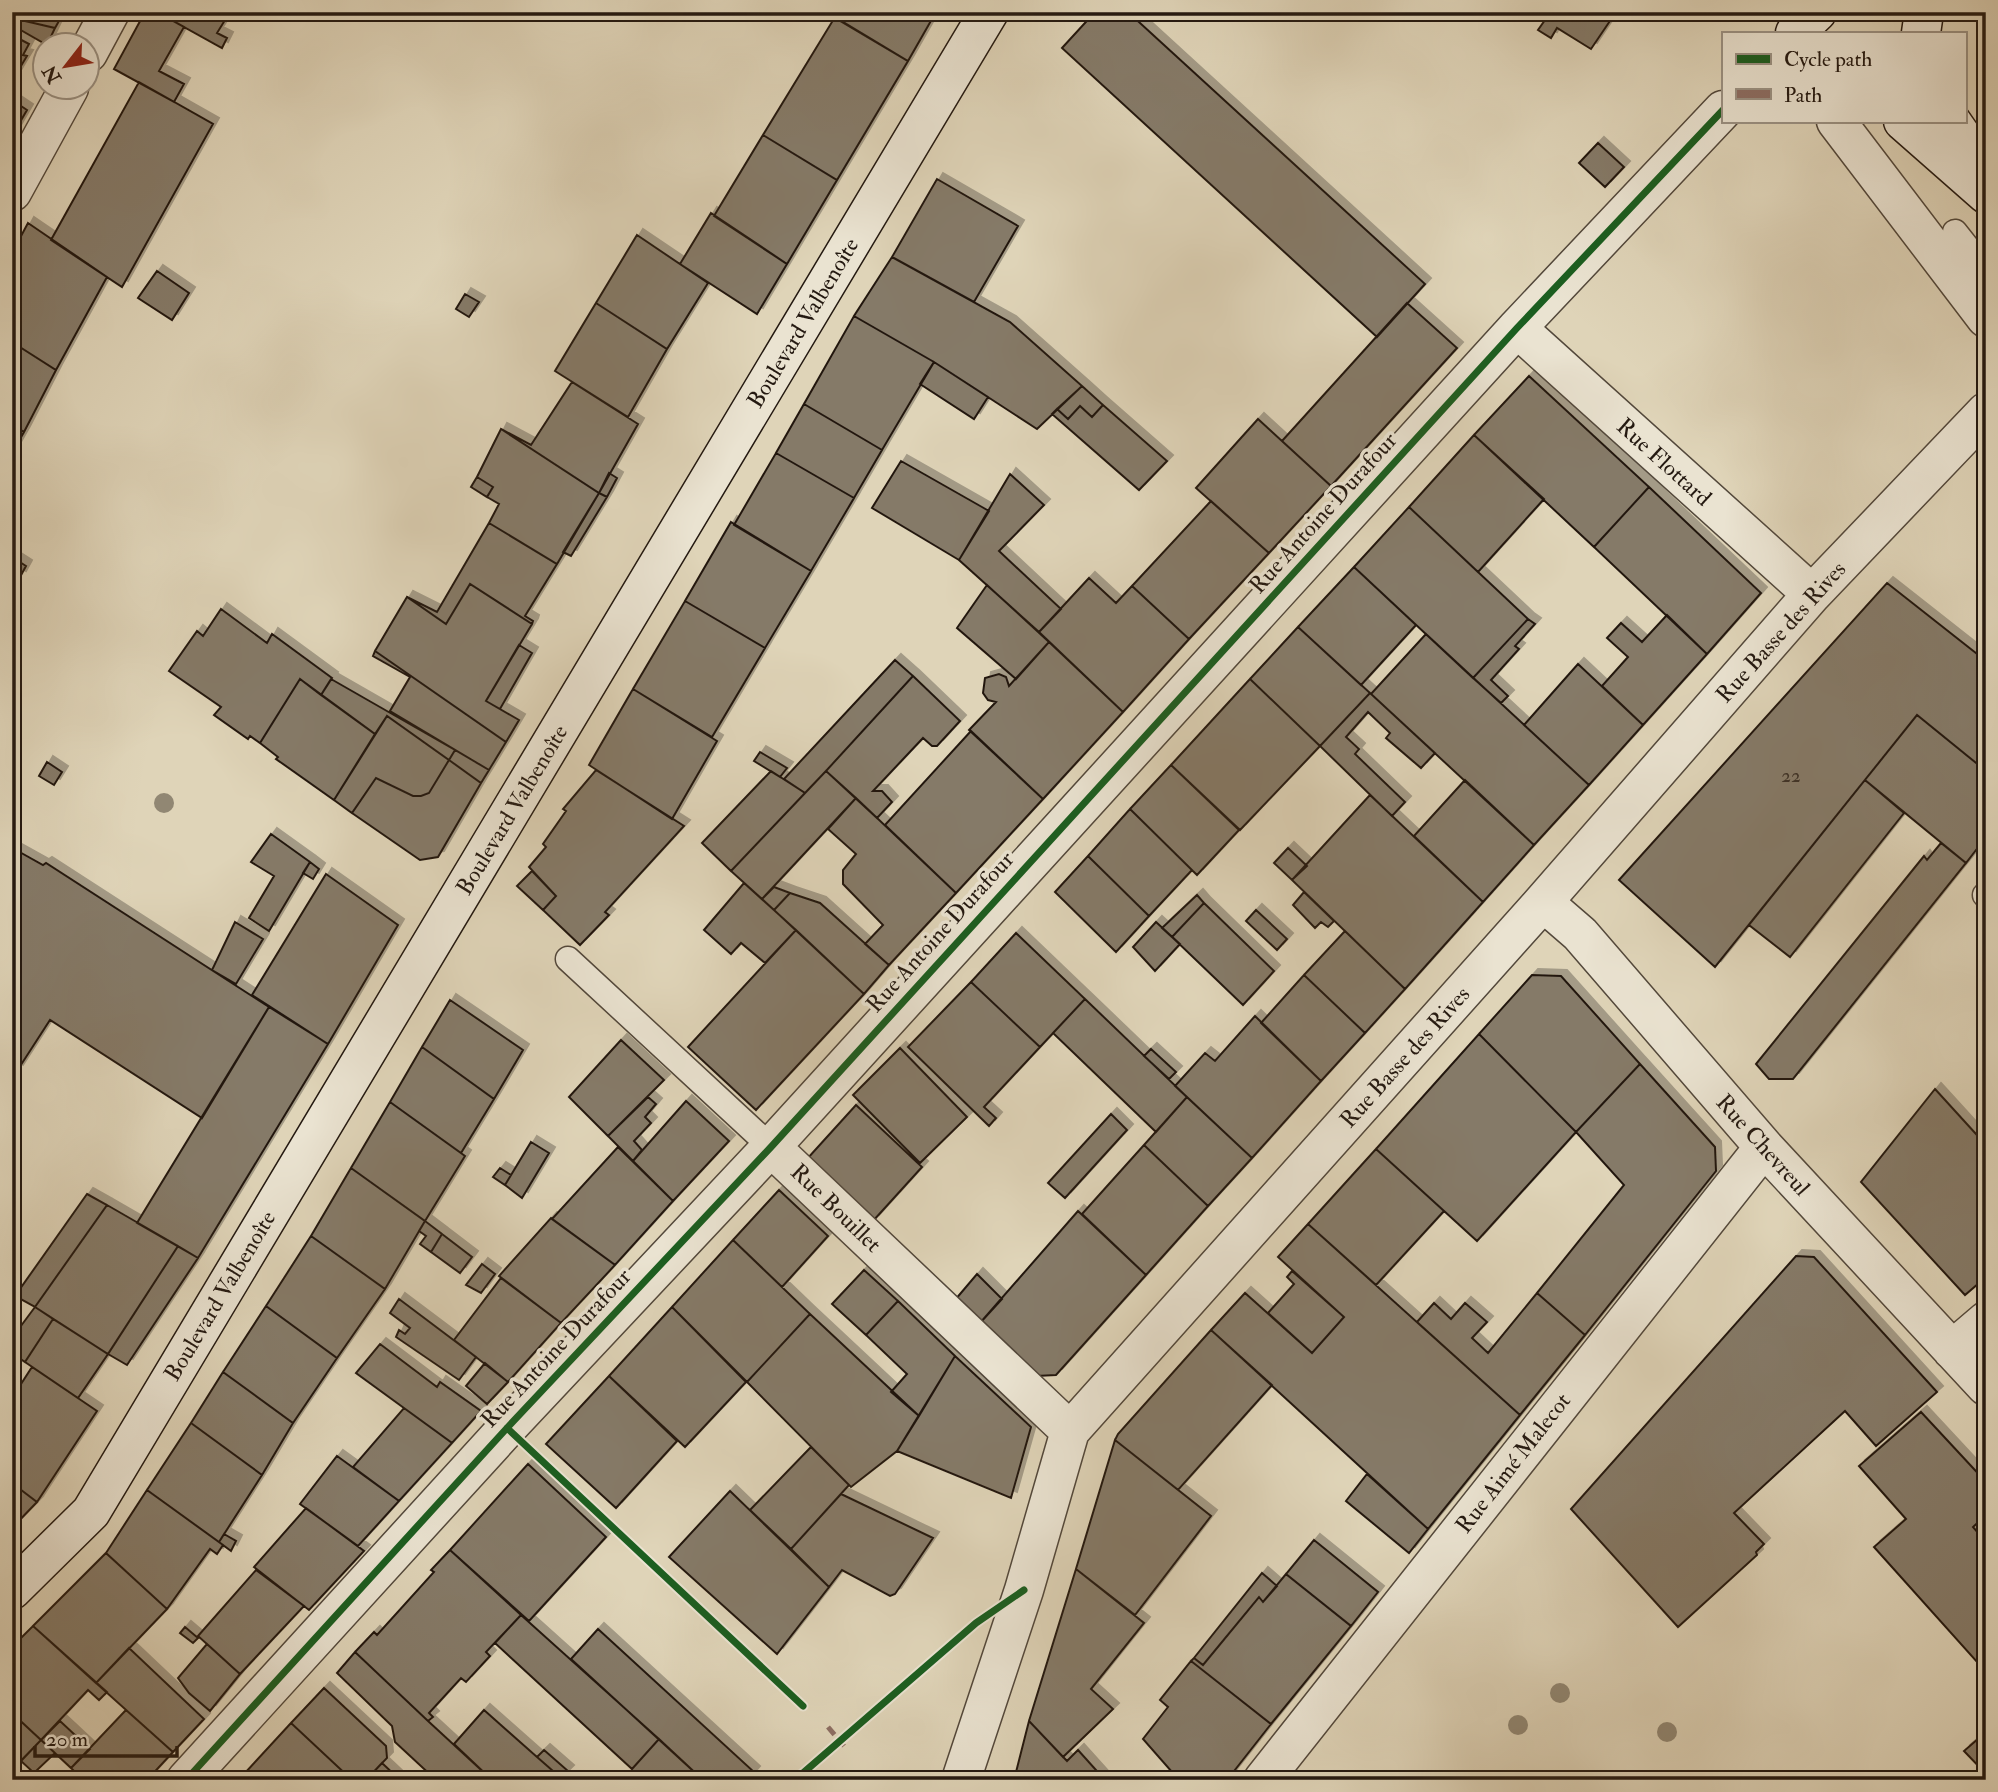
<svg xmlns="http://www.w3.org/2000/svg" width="1998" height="1792" font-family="'IM FELL Double Pica',serif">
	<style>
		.building { fill: #857a68; stroke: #241911; stroke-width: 2; filter: url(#shadow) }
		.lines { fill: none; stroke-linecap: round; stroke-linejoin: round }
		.lane-casing { stroke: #53483b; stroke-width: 27 }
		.street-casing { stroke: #53483b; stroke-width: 41 }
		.secondary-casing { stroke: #241911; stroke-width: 41 }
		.lane { stroke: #eae3d1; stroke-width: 24 }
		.street { stroke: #eae3d1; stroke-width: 38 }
		.secondary { stroke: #eae3d1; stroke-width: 38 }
		.quiet { stroke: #8d6e63; stroke-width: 5; stroke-dasharray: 10 5; stroke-linecap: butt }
		.cycleway-casing { stroke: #eae3d1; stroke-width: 11 }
		.cycleway { stroke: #1b5e20; stroke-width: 7 }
		.tree { fill: #918773 }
		.labels { text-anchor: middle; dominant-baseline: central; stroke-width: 7; stroke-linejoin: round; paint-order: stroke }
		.number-label { font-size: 19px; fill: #3c3127 }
		.street-label { font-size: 23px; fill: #241911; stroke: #eae3d1 }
	</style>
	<defs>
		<filter id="shadow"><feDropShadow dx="6" dy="-6" stdDeviation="0" flood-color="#0004"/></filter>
	</defs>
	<rect width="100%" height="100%" fill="#dfd4b8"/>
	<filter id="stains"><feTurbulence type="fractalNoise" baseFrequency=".00286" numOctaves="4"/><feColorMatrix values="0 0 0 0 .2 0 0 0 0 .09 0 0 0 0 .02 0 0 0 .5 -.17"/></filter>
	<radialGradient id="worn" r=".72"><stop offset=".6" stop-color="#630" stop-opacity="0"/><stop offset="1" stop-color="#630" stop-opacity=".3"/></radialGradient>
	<path class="building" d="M12,12H64L55,28L12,18Z
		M145,12H157L184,27L159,71L184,84L174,102L114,69Z
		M157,12H230L217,33L227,38L222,48Z
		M832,12H936L908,61L830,15Z
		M1095,12H1128L1425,284L1377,337L1062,48Z
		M1534,12H1616L1591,49L1557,28L1551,38L1538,30L1545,20Z
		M835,17L908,61L837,180L763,135Z
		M12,18L55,28L47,45L12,25Z
		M12,35L29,44L23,55L27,56L12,81Z
		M139,82L213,124L122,287L51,240Z
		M12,100L27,110L12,136Z
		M763,135L837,180L787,264L714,216Z
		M1598,143L1624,167L1605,187L1579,163Z
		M937,179L1018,226L974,302L892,257Z
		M711,213L787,264L757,314L680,264Z
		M28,223L107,277L56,370L12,342V253Z
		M637,235L708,283L667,349L596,303Z
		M892,257L1010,322L1082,386L1037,429L934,362L854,316Z
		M157,271L189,293L172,320L138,298Z
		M465,294L479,302L469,317L456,309Z
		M596,303L667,349L628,417L555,371Z
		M1407,303L1457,348L1331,486L1282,441Z
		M854,316L934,362L882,450L804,404Z
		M12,342L56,370L24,432L12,424Z
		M934,362L988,397L974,419L920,384Z
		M1529,376L1649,487L1594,547L1474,435Z
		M572,382L638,424L599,493L501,429L531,445Z
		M1082,386L1103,405L1092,417L1080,406L1068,419L1057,409Z
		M804,404L882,450L854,498L776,453Z
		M1103,405L1167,461L1139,490L1052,414L1057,409L1068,419L1080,406L1092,417Z
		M1258,419L1331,486L1269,553L1196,488Z
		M12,424L24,432L12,453Z
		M501,429L599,493L557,564L489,523L499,504L487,497L493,487L477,477Z
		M1474,435L1544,499L1478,572L1409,507Z
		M776,453L854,498L811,571L734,525Z
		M901,461L989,511L959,560L872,508Z
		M609,473L617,478L607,497L599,493Z
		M1010,474L1044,505L999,551L1061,609L1039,632L959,560Z
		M477,477L493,487L487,497L471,487Z
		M1649,487L1761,593L1707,654L1594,547Z
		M599,493L607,497L571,556L563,552Z
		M1211,501L1269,553L1189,639L1132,586Z
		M1409,507L1528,619L1473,678L1354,567Z
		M731,522L811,571L765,648L685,601Z
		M489,523L557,564L525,616L533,621L532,624L470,584L446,624L407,597L437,612Z
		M12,557L26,566L20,577L12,572Z
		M1354,567L1416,625L1361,685L1298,627Z
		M1089,578L1116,603L1132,586L1189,639L1123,712L1039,632Z
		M1887,583L1986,661V771L1917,715L1715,967L1619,880Z
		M470,584L532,624L486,701L519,720L506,742L375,651L407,597L446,624Z
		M987,585L1049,642L1016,679L957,628Z
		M685,601L765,648L712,737L633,689Z
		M221,609L267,643L272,634L332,678L321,695L300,679L260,743L250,736L248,739L214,715L221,707L169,671L197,631L203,636Z
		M1667,615L1707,654L1643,725L1602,686L1628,657L1607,638L1621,623L1642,642Z
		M1528,619L1535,624L1515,646L1519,649L1491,680L1508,696L1501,703L1473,678Z
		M1298,627L1370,693L1320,746L1250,679Z
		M1426,634L1589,785L1534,845L1371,694Z
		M1049,642L1123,712L1043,799L969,730L996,702L988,700L983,693L985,678L999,674L1006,677L1009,686Z
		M519,645L532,653L500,709L486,701Z
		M375,651L506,742L489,770L390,711L410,677L373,656Z
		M895,660L913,676L826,771L805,793L784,779Z
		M1578,664L1643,725L1589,785L1524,725Z
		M913,676L960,721L937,746H932L923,738L873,791H882L892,802L877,818L826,771Z
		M300,679L375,734L334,800L276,759L278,757L260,743Z
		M331,679L455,750L449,760L387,716L375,734L321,695Z
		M1250,679L1320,746L1240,830L1171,765Z
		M633,689L717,741L672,819L589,765Z
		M1370,693L1435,753L1421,768L1386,738L1390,733L1368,712L1346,737L1359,749L1355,754L1405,802L1392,816L1320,746Z
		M1917,715L1986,771V837L1966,863L1865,780Z
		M387,716L449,760L429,793L421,796H413L376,778L352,813L334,800Z
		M971,731L1043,799L956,893L885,825Z
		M455,750L489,770L481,783L449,760Z
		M760,752L787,768L780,777L754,761Z
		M449,760L481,783L438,857L420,860L352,813L376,778L413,796H421L429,793Z
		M47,762L62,772L54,785L39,776Z
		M1171,765L1239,830L1197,875L1130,809Z
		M596,770L684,826L605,912L609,915L580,945L543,910L556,896L529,867L546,847L543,844L566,811L563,809Z
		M771,771L805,793L731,871L702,843Z
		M826,771L856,798L762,899L731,871Z
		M1465,780L1534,845L1483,902L1414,836Z
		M1865,780L1904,813L1790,957L1749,925Z
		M1370,795L1483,902L1405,989L1292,880Z
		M856,798L956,893L889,965L865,944L883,925L843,884V870L856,854L828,829Z
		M1130,809L1192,870L1149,916L1088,856Z
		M271,834L310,862L269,931L249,918L274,876L251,862Z
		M1941,843L1966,863L1793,1079H1769L1756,1064L1924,856L1927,860Z
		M1288,848L1307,866L1292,880L1274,863Z
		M16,850L43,865L46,863L269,1007L202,1118L50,1020L17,1071L12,1068V857Z
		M1088,856L1149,916L1116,952L1055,892Z
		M310,862L319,869L313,879L303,873Z
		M532,871L556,896L543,910L517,886Z
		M326,874L398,925L328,1044L252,995Z
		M744,883L796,930L765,963L741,943L731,954L704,930Z
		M774,887L790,893L774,910L762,899Z
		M1304,892L1334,921L1328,927L1321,922L1315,928L1293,905Z
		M790,893L820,903L889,965L864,994L774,910Z
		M1197,895L1204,903L1172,937L1162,928Z
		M1204,903L1274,971L1243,1005L1172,937Z
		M1256,910L1287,939L1277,950L1246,921Z
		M235,922L263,939L236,984L212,970Z
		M1156,922L1180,944L1155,971L1133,947Z
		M796,930L864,994L756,1110L688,1047Z
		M1345,931L1405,989L1365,1033L1304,975Z
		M1016,933L1085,999L1040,1047L971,982Z
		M1304,975L1365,1033L1321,1081L1261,1023Z
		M1532,975L1561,976L1640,1064L1576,1132L1479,1034Z
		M971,982L1040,1047L984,1107L996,1118L989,1126L908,1047Z
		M1085,999L1187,1097L1156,1132L1053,1033Z
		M450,1000L523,1050L494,1099L422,1047Z
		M269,1007L328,1044L198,1258L137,1223Z
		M1255,1016L1321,1081L1252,1158L1175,1086L1205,1053L1215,1061Z
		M1479,1034L1576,1132L1477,1241L1376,1149Z
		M621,1040L664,1080L608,1136L569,1097Z
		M422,1047L494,1099L461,1153L390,1102Z
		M900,1048L967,1117L920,1163L853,1095Z
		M1151,1049L1176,1072L1169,1079L1144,1056Z
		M1640,1064L1715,1147L1716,1171L1585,1335L1537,1293L1624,1185L1576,1132Z
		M1935,1089L1986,1145V1277L1965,1295L1861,1182Z
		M648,1097L656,1104L645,1117L651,1123L634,1141L642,1150L633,1161L608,1136Z
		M1187,1097L1252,1158L1208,1206L1144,1145Z
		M686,1101L729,1141L673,1201L633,1161Z
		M390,1102L465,1156L425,1221L351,1168Z
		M856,1105L922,1167L873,1221L807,1159Z
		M1111,1114L1127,1130L1065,1198L1048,1183Z
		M531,1142L549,1153L522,1198L505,1185Z
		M1144,1145L1208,1206L1146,1275L1082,1214Z
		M618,1147L673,1201L615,1265L552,1219Z
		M1376,1149L1444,1211L1376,1285L1308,1224Z
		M351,1168L425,1221L385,1289L311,1236Z
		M500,1168L511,1175L505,1185L493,1177Z
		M779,1190L828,1236L782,1287L733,1240Z
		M87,1194L107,1205L35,1307L15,1296Z
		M107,1205L178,1246L108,1354L35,1307Z
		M1078,1211L1146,1275L1056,1375L1036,1376L980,1323Z
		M551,1218L615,1265L561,1323L499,1276Z
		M425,1221L442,1234L431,1252L420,1244L426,1236L419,1231Z
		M1308,1224L1520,1415L1428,1529L1211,1330L1245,1293L1312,1353L1344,1317L1278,1257Z
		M442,1234L472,1257L460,1273L431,1252Z
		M311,1236L385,1289L337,1358L266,1306Z
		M733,1240L810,1314L747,1382L672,1307Z
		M178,1246L198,1258L127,1365L108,1354Z
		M1796,1256L1814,1257L1937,1392L1876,1446L1845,1411L1734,1513L1764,1544L1756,1552L1757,1555L1678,1627L1571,1509Z
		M482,1264L495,1274L481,1293L466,1285Z
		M864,1270L898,1301L866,1335L832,1304Z
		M1292,1271L1344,1317L1312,1353L1268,1313L1294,1284L1287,1277Z
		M977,1274L1002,1299L980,1323L955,1300Z
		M501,1278L561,1323L508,1382L454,1340Z
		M1537,1293L1585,1335L1520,1415L1417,1322L1434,1303L1451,1319L1465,1303L1487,1322L1472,1338L1488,1353Z
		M399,1299L476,1357L459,1380L396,1337L399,1330L405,1334L410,1328L390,1313Z
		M898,1301L955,1356L919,1416L891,1392L907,1374L866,1335Z
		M266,1306L337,1358L293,1423L223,1372Z
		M35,1307L53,1319L25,1362L12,1353V1338Z
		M672,1307L746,1382L685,1447L609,1376Z
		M810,1314L919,1416L897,1451L851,1487L747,1382Z
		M53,1319L108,1354L78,1398L25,1362Z
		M1211,1330L1272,1385L1178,1490L1115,1440L1118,1434Z
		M380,1344L437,1387L440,1382L481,1411L452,1443L356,1373Z
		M955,1356L1031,1427L1011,1498L897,1451Z
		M485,1363L508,1382L487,1404L466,1386Z
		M32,1367L97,1411L37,1502L12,1483V1398Z
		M223,1372L293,1423L262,1475L191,1423Z
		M609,1376L677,1441L616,1508L546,1444Z
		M404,1408L452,1443L399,1501L353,1467Z
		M1921,1412L1986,1482V1515L1973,1527L1986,1542V1672L1874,1547L1906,1519L1859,1466Z
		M191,1423L262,1475L219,1542L147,1490Z
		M1115,1440L1211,1516L1135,1615L1076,1569Z
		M811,1447L849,1485L791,1549L750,1510Z
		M337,1456L399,1501L358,1546L300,1504Z
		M528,1464L606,1537L529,1621L450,1550Z
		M1367,1474L1428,1529L1409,1553L1346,1501Z
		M12,1483L37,1502L12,1528Z
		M147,1490L223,1545L217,1554L210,1549L167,1609L106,1553Z
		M730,1491L829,1587L777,1654L669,1557Z
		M841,1494L933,1538L895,1594L890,1596L842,1570L829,1587L791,1549Z
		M306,1508L364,1551L309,1610L254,1567Z
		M224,1534L236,1541L231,1551L219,1542Z
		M1314,1540L1378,1592L1351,1626L1286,1574Z
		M450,1550L521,1615L486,1652L490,1656L466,1682L461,1678L429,1713L433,1717L428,1721L355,1652L374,1632L377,1635L434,1572L431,1570Z
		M106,1553L167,1609L96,1683L33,1626Z
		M1076,1569L1144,1623L1091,1689L1113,1709L1063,1757L1029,1721Z
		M256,1570L304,1606L240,1674L198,1636Z
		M1262,1573L1277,1586L1263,1602L1259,1597L1203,1665L1194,1658Z
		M1286,1574L1351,1626L1271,1724L1191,1661L1194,1658L1203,1665L1259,1597L1263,1602Z
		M521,1615L659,1739L632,1769L495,1643Z
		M33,1626L107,1692L99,1700L88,1690L41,1740L12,1713V1647Z
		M185,1627L198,1638L193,1643L180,1633Z
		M598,1629L754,1772L747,1780H703L571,1659Z
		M207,1644L240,1674L210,1711L189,1693L178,1678Z
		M129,1648L204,1719L173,1752L96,1683Z
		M355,1652L428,1721L492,1780H436L395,1742L392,1726L337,1673Z
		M1191,1661L1271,1724L1227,1780H1179L1143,1739L1168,1707L1160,1700Z
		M324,1688L386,1746L387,1758L366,1780H352L291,1723Z
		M126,1710L173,1752L147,1780H83L71,1768Z
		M484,1710L537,1757L561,1778L492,1780L454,1744Z
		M12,1713L41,1740L12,1770Z
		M60,1721L90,1749L71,1768L41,1740Z
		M1029,1721L1067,1761L1078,1750L1105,1780H1014Z
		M291,1723L352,1780H253L245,1773Z
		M1986,1732V1774L1964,1751Z
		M659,1739L703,1780H622Z
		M41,1740L55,1753L34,1773L21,1761Z
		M544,1750L568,1771L561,1778L537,1757Z
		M382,1763L400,1780H366Z"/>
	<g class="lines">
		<defs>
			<path id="lane" d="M1955,232L1986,271
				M1985,895L1986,894
				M568,959L771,1147"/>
			<path id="street" d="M88,53L110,12
				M1836,121L1986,318
				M12,192L69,88
				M1517,328L1812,594
				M1543,902L1580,934L1764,1147L1986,1386
				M771,1147L1070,1431
				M1952,1350L1986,1321
				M186,1780L507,1428L771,1147L1517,328L1723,110
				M961,1780L1024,1590L1070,1431L1543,902L1812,594L1986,412
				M1263,1780L1764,1147"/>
			<path id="secondary" d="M1795,33L1817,12
				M1921,33L1924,12
				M1903,121L1986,194
				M1951,121L1986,171
				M12,1590L91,1512L989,12"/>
		</defs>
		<use href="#lane" class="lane-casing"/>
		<use href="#street" class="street-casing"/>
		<use href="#secondary" class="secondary-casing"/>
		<use href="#lane" class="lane"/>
		<use href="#street" class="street"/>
		<use href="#secondary" class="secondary"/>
		<path class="quiet" d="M828,1727L844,1746
			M862,1774L868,1780"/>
		<defs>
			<path id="cycleway" d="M507,1428L803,1706
				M186,1780L507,1428L771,1147L1517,328L1723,110
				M795,1780L976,1623L1024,1590"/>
		</defs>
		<use href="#cycleway" class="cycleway-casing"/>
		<use href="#cycleway" class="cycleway"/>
	</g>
	<g class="tree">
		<circle cx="164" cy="803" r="10"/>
		<circle cx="1560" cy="1693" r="10"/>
		<circle cx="1518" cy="1725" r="10"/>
		<circle cx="1667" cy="1732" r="10"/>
	</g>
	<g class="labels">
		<g class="number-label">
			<text x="1791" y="776">22</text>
		</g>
		<g class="street-label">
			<text transform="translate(803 323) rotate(-59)">Boulevard Valbenoîte</text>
			<text transform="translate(1664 462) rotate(42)">Rue Flottard</text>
			<text transform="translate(1323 513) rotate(-48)">Rue Antoine Durafour</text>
			<text transform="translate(1781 632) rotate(-48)">Rue Basse des Rives</text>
			<text transform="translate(512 810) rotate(-59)">Boulevard Valbenoîte</text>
			<text transform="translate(940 932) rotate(-48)">Rue Antoine Durafour</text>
			<text transform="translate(1405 1057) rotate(-48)">Rue Basse des Rives</text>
			<text transform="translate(1763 1145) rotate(48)">Rue Chevreul</text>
			<text transform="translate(836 1208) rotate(44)">Rue Bouillet</text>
			<text transform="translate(220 1296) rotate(-59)">Boulevard Valbenoîte</text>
			<text transform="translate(556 1348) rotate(-47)">Rue Antoine Durafour</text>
			<text transform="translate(1513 1463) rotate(-52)">Rue Aimé Malecot</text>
		</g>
	</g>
	<rect width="1998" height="1792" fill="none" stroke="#dfd4b8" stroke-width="42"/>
	<rect x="14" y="14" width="1970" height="1764" fill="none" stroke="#241911" stroke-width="3.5"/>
	<rect x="21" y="21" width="1956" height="1750" fill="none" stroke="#241911" stroke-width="2"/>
	<rect x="1722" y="32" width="245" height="91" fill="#eae3d1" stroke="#9b9284" stroke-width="2"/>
	<rect x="1736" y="54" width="35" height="10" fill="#1b5e20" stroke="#9b9284" stroke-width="2"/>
	<text x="1784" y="66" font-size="21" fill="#241911">Cycle path</text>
	<rect x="1736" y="89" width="35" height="10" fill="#8d6e63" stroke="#9b9284" stroke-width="2"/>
	<text x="1784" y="102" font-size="21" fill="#241911">Path</text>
	<g transform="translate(66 66) rotate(239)"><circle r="33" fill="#eae3d1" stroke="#9b9284" stroke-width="2"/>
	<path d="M0-5L12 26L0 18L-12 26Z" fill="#8f2418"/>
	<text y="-10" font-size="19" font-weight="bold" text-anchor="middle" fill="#241911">N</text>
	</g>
	<path d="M35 1746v10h142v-10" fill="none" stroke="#241911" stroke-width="3.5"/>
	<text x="46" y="1746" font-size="21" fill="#241911" stroke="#eae3d1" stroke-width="5" paint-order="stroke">20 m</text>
	<rect width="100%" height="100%" filter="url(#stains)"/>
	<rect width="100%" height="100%" fill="url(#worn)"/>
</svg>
